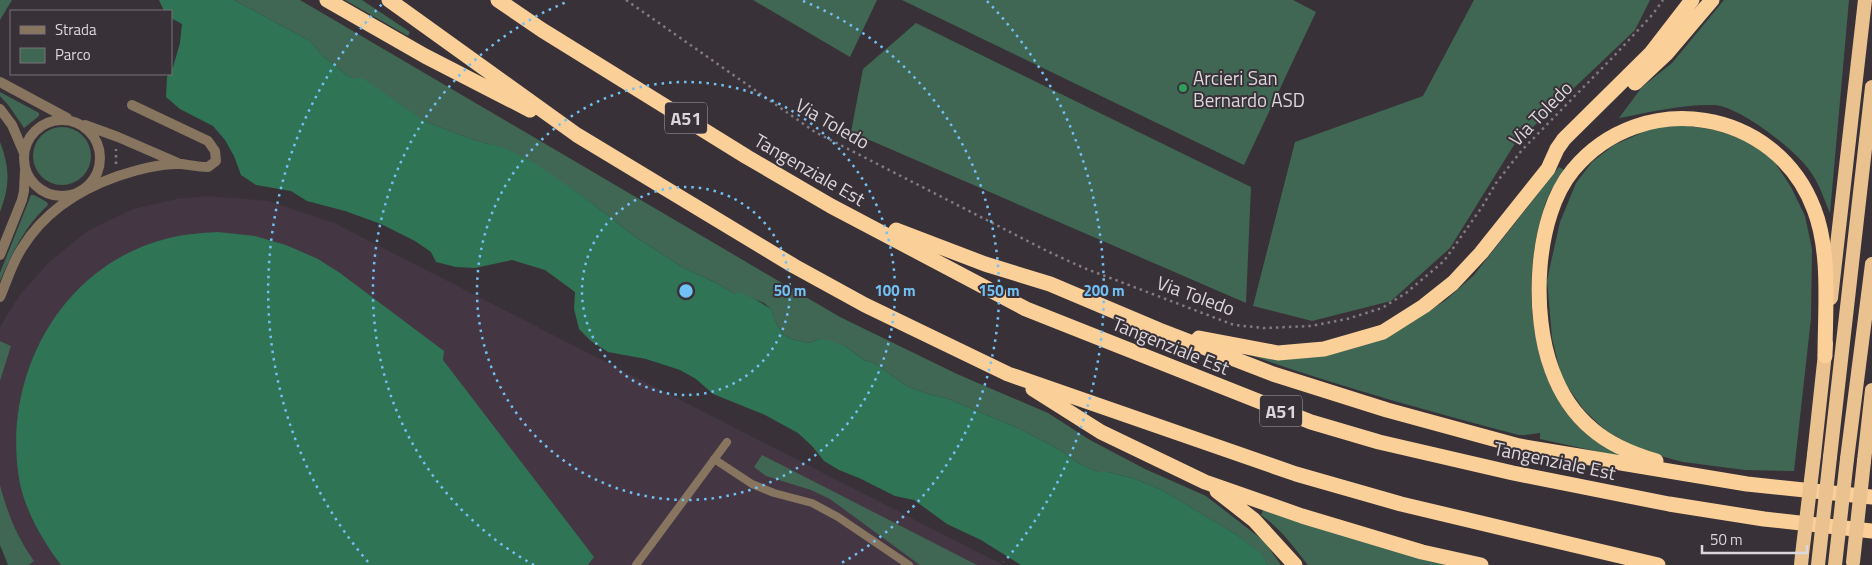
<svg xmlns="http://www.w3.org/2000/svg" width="1872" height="565" font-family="'Titillium Web',sans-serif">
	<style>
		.built { fill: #443743 }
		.green { fill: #406753 }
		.forest { fill: #2f7455 }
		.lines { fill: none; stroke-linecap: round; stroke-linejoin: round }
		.path { stroke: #827b81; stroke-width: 2.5; stroke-dasharray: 2.5 4; stroke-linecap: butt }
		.service { stroke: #877560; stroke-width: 8 }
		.minor { stroke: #877560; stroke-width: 10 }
		.trunk { stroke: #eac290; stroke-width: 14 }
		.motorway { stroke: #fbcf98; stroke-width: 15 }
		.trunk-bridge { stroke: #eac290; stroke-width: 14 }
		.ring { fill: none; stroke: #72c1f5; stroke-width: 2.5; stroke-dasharray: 2.5 5 }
		.leisure-dot { fill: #2e9e5b; stroke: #393138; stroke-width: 2 }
		.labels { text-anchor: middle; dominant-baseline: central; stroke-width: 4; stroke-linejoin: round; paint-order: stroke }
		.shield { fill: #393138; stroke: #aba5aa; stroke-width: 1 }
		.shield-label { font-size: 18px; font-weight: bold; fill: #dcd7db }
		.poi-label { font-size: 19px; fill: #dcd7db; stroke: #393138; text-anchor: start }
		.street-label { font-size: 19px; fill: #dcd7db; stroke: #393138 }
		.centre { fill: #72c1f5; stroke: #393138; stroke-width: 2.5 }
		.ring-label { font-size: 15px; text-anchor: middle; font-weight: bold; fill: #72c1f5; stroke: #393138; stroke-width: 4; stroke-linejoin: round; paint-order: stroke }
	</style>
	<rect width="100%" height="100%" fill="#393138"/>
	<path class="built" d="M207,196L268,201L334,223L1003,565H29L34,561L22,544L9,517L0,485V381L11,346L0,341V328L4,320L19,296L50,261L89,230L133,209L177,199Z"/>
	<path class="green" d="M0,0H12L0,20Z
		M234,0H300L840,317L957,374L1048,413L1090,440L1145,469L1206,496L1264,541L1281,565H1268L1259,553L1237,535L1162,490L1135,479L1108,472H1098L1078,463L1060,450L1018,428L946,398L928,394L908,387L874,363L864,360L845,346L819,339L810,343L791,339L783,334L778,327L771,309L764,303L755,299L735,294L716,283L682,267L634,236L588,200L560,182L489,144L471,139L426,122L345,74L323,56L310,41Z
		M345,0H362L410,32L408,36Z
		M753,0H877L850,57Z
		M902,0H1293L1316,12L1244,165Z
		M1474,0H1650L1635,30L1514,145L1450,248L1391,301L1312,321L1253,306L1295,142L1423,96Z
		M1724,0H1849L1830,213C1824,199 1819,183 1810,171C1796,150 1739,106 1714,105C1684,104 1649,112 1619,118L1642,87L1672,63Z
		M916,23L1251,187L1246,303L851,132L863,69Z
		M0,92L39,113V116L24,128L9,106L0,96Z
		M1657,126H1688L1716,130L1750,142L1772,158L1791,187L1805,216L1812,249L1811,318L1794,471L1745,470L1683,462L1642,451L1606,431L1584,410L1562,379L1552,338L1547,280L1560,222L1576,183L1592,162L1614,145Z
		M33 156a29 29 0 1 1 58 0a29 29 0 1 1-58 0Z
		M0,142C10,168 10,186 0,212Z
		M1559,167L1564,170C1555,183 1547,196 1543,211C1521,279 1528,381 1583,431C1593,441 1607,447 1618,454V456L1540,439V433L1525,435H1519C1428,411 1338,386 1250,355L1286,357L1409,324L1446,300L1474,275Z
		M31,195H34L47,202L48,205C25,226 12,253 0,281V273Z
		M0,341L11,346L0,381Z
		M762,455L977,565H920L830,499L811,490L766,476L754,467Z
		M0,485C8,515 16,535 34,561L29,565H8L0,545Z
		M1263,510L1455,565H1308C1294,547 1280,528 1261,515Z"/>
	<path class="forest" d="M159,0H234L310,41L323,56L345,74L354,79L362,78L426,122L471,139L507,149L534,163L588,200L634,236L682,267L716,283L735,294L738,292L755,299L771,309L778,327L783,334L791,339L810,343L819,339L828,340L845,346L864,360L874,363L908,387L928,394L946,398L1018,428L1060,450L1078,463L1098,472H1108L1135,479L1162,490L1237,535L1260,553L1268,565H1021L981,540L947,524L914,500L895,496L859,478L839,470L824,461L812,446L798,433L765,415L713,394L696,379L680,370L646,359L608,352L591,341L579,329L574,309L575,292L545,270L512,260L475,268L456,267L436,262L431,252L415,241L381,224L345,211L307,201L291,191L256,185L241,175L234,156L225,140L213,126L180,109L166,97L167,77L169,74H171L180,43L182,24L171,18V11H164Z
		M218,232L255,236L286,245L318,259L340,273L444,351L443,360L594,557L588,565H61C43,541 27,514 20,484C0,377 61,264 169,238C185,234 202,233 218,232Z"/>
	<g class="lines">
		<path class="path" d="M626,0L815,132L1049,252L1084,268L1234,325L1264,328L1311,326L1347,319L1382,308L1406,293L1444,261L1482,207L1496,183L1522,150L1614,56L1653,14L1663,0
			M116,164V149"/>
		<path class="service" d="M714,459L752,484L774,493L812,503L838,517L909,565
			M636,565L727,442"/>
		<path class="minor" d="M0,82L67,118
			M0,109L12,125L24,153
			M24 158a38 38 0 1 1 76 0a38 38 0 1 1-76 0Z
			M85,125L118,137L178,163
			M0,255L22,200L24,191L25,170
			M0,297C7,281 12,263 22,248C44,212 78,190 118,176C137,170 160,163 182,164C190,165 199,167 208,167L216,161L215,151L208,141L132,105"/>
		<path class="trunk" d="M1831,298L1865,0
			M1814,455L1826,344
			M1830,457L1872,87
			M1847,459L1872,264
			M1864,461L1872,390
			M1801,565L1802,555"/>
		<path class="motorway" d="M327,0L425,56L530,110
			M389,0L577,135L794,266L865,305L1008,374L1296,474L1401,504L1658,565
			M498,0L542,30L747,157L831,206L1026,309L1311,422L1379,442L1513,473L1669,504L1764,519L1872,531
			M1635,83L1667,53L1712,0
			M896,230L985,264L1050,284L1159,330L1273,374L1387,410L1519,446L1747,484L1872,497
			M1199,338L1278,353L1324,349L1383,332L1424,306L1453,283L1481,253L1548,169L1557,149L1564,139L1651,53L1692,0
			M1033,389L1101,432L1205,482L1302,516L1422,552L1481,565
			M1656,461C1633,454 1610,445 1592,429C1574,414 1560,392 1552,370C1531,315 1534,217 1573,170C1642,87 1776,108 1814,209C1831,252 1825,311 1825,356
			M1217,491L1254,520L1295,565"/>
		<path class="trunk-bridge" d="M1802,555L1814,455
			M1853,562L1864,461
			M1818,565L1830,457
			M1835,565L1847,459"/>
	</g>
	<g class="ring">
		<circle cx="686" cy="291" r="104"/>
		<circle cx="686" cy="291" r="209"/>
		<path d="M534 565A313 313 0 0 1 569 1M803 1A313 313 0 0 1 838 565"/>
		<path d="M368 562A418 418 0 0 1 385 1M987 1A418 418 0 0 1 1004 562"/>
	</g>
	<circle class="leisure-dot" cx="1183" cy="88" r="5"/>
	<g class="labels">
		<g class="shield">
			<rect x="665" y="102.5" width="42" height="31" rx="4"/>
			<rect x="1260" y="395.5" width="42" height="31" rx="4"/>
		</g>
		<g class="shield-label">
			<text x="686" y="118">A51</text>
			<text x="1281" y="411">A51</text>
		</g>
		<g class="poi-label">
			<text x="1193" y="77">Arcieri San<tspan x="1193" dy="22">Bernardo ASD</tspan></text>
		</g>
		<g class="street-label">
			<text transform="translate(1540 113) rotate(-46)">Via Toledo</text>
			<text transform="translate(833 123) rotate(30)">Via Toledo</text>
			<text transform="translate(810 169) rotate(30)">Tangenziale Est</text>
			<text transform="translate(1196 295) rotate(20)">Via Toledo</text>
			<text transform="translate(1171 345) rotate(22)">Tangenziale Est</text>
			<text transform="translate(1555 460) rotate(12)">Tangenziale Est</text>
		</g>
	</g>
	<circle cx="686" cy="291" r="8" class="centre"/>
	<g class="ring-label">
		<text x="790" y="296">50 m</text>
		<text x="895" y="296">100 m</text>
		<text x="999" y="296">150 m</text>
		<text x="1104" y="296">200 m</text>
	</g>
	<rect x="10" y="10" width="162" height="65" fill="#393138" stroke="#7a7379"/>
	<rect x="20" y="26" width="25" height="8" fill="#877560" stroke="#7a7379"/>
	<text x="55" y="35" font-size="15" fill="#dcd7db">Strada</text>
	<rect x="20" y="48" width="25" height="15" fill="#406753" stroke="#7a7379"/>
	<text x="55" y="60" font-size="15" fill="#dcd7db">Parco</text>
	<path d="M1702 545v8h105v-8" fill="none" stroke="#dcd7db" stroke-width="2.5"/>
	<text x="1710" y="545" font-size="15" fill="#dcd7db" stroke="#393138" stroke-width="4" paint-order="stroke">50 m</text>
</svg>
